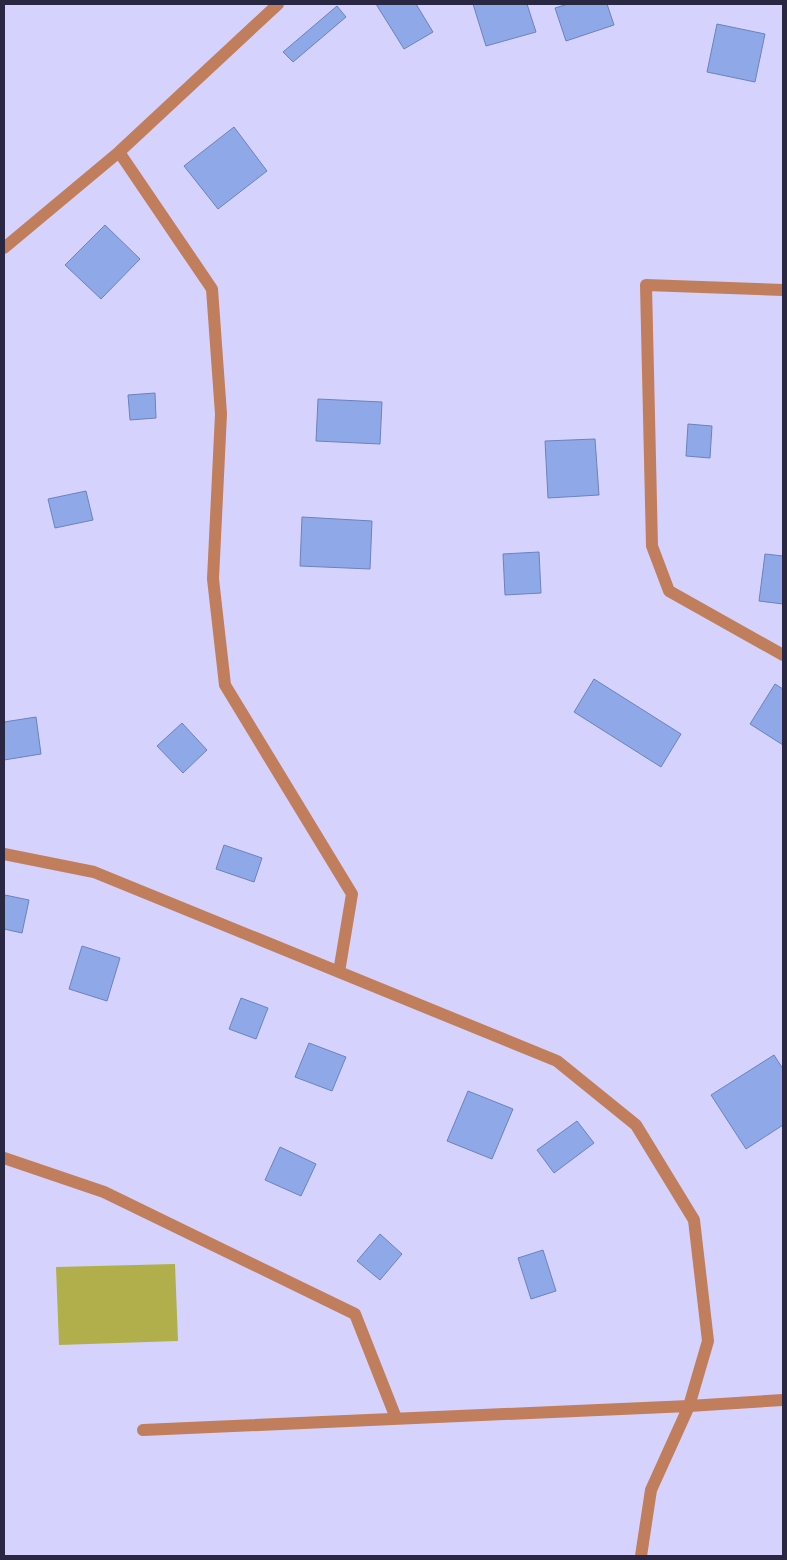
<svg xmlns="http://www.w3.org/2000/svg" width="787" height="1560" font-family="Mulish,sans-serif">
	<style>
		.green { fill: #b1af4b }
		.building { fill: #8fa8e7; stroke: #6b82bf }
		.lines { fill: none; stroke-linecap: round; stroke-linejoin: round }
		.service { stroke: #c17e5c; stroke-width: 12 }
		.minor { stroke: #c17e5c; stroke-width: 12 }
	</style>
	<rect width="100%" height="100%" fill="#d5d3fd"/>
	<path class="green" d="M175,1264L178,1341L59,1345L56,1267Z"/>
	<path class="building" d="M376,4H416L433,32L404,49Z
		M473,4H527L536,32L486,46Z
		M568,4H607L614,25L566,41L555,8Z
		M337,6L346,17L293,62L283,52Z
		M717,24L765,34L755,82L707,72Z
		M234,127L267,171L218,209L184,166Z
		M105,225L140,259L101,299L65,265Z
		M155,393L156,418L130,420L128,395Z
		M318,399L382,402L380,444L316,441Z
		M688,424L712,426L710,458L686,456Z
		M595,439L599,495L548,498L545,441Z
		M86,491L93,520L55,528L48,499Z
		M302,517L372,521L370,569L300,566Z
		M539,552L541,593L505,595L503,554Z
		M765,554L783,556V604L759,601Z
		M594,679L681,734L661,767L574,712Z
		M775,684L783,689V745L750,724Z
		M36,717L41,754L4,760V722Z
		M182,723L207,750L183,773L157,746Z
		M224,845L262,858L254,882L216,869Z
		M5,895L29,900L22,933L4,929V902Z
		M82,946L120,958L107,1001L69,989Z
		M241,998L268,1008L256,1039L229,1029Z
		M309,1043L346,1057L332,1091L295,1077Z
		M774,1055L783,1069V1125L746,1149L711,1095Z
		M468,1091L513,1109L492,1159L447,1141Z
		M577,1121L594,1143L554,1173L537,1150Z
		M280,1147L316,1164L301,1196L265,1180Z
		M380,1234L402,1254L380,1280L357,1261Z
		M543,1250L556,1291L531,1299L518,1258Z"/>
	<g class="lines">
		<path class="service" d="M119,152L212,289L221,414L213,579L225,685L352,894L339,972
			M4,248L119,152L278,4
			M4,854L94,872L557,1061L636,1125L694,1220L708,1341L689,1406L651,1490L641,1556
			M4,1158L104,1192L355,1314L396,1418
			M143,1430L689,1406"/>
		<path class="minor" d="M783,290L646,285L652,546L669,591L783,655
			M689,1406L783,1400"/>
	</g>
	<rect width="787" height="1560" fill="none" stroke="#292741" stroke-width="10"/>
</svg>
